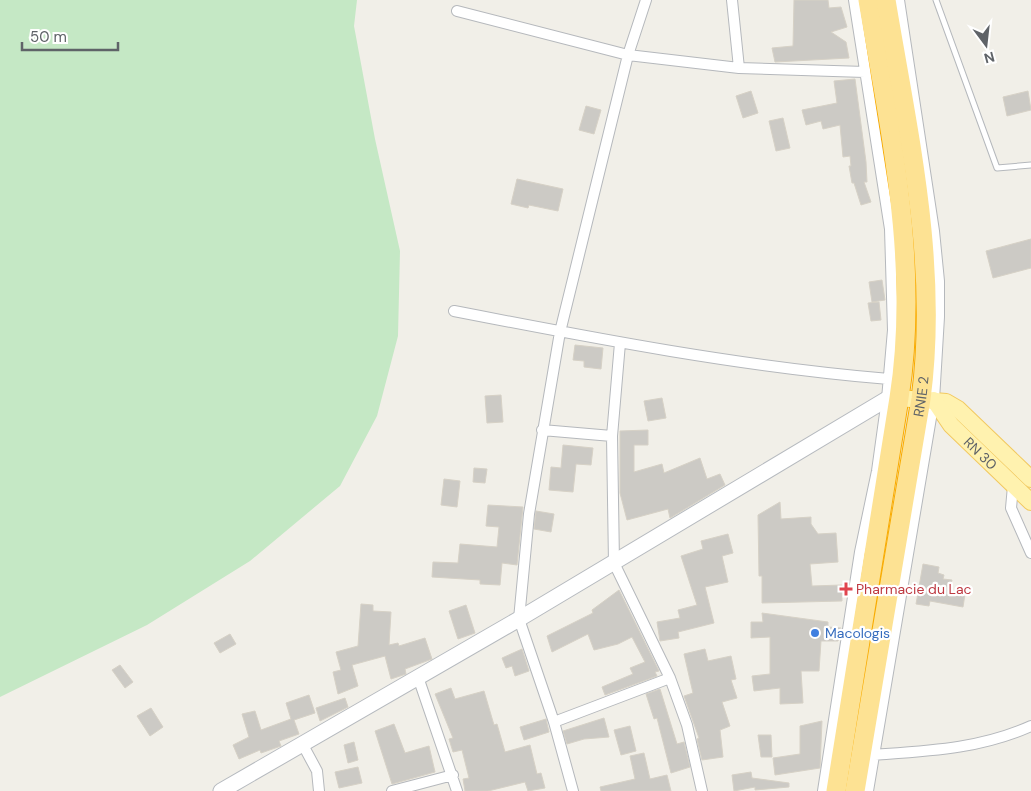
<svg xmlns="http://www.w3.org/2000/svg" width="1031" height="791" font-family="'DM Sans',sans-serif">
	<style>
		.green { fill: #c5e8c5 }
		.building { fill: #cccac5; stroke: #d6d1c6 }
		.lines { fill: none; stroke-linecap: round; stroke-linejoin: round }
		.lane-casing { stroke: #b5b8bc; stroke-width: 7 }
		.street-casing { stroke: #b5b8bc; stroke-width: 12 }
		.secondary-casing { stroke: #b6babf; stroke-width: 17 }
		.primary-casing { stroke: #f2c960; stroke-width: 18 }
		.highway-casing { stroke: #f9ab00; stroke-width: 21 }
		.lane { stroke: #fff; stroke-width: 5 }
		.street { stroke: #fff; stroke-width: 10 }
		.secondary { stroke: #fff; stroke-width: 15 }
		.primary { stroke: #fff2af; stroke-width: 16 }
		.highway { stroke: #fde293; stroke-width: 19 }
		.health-dot { fill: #e0444e; stroke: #fff; stroke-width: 2 }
		.shop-dot { fill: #3f7fe0; stroke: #fff; stroke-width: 2 }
		.labels { text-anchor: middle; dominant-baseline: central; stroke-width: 4.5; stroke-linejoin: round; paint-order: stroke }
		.street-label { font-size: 14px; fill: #5f6368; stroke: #fff }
		.health-label { font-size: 14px; fill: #be3a42; stroke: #fff; text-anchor: start }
		.shop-label { font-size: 14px; fill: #366cbe; stroke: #fff; text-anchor: start }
	</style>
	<rect width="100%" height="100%" fill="#f1efe8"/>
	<path class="green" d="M0,0H357L354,26L375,139L400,251L398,336L377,416L340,486L250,561L147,625L0,697Z"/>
	<path class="building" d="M794,0H828L829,8L841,7L847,27L831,32L846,42L849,58L775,62L772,48L793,46Z
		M855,79L866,162L867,182H864L871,202L861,205L854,183H852L849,166H851L850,156L843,157L840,125L823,129L821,121L806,125L802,110L837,103L834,81Z
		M751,91L758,113L743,118L736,96Z
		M1028,91L1031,110L1007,116L1003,97Z
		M586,106L601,110L594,134L579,130Z
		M783,118L790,148L776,151L769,121Z
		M517,179L563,189L558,211L529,205L528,208L511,204Z
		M1031,239V268L993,278L986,251Z
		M882,280L885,300L872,302L869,282Z
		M879,302L881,320L871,321L868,303Z
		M575,345L603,348L601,369L584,367V361L573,360Z
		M501,395L503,422L487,423L485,396Z
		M662,398L666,418L648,421L644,401Z
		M648,430V445H634V472L662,464L664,473L700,458L707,479L720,474L725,485L670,518L668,509L627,520L620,493V431Z
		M563,445L593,448L591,465L576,464L573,492L549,490L551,467L561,468Z
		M474,468L487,469L485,483L473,482Z
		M444,479L460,481L457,507L441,505Z
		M780,502L781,519L811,517V524L818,534L836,533L838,562L810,564L812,586L842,585V601L762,603V576H759L758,515Z
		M488,505L523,507L517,565L502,563L500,585L480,584V580L432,577L433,562L458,563L460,544L497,547L499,527L486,526Z
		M536,511L554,514L551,532L534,529Z
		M728,534L733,553L722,556L728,582L705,587L714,623L678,632L679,638L660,641L657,622L680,618L678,610L697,605L681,556L703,549L701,541Z
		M923,564L939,567L938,573L944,575L943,579L952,580L949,591L965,594L963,607L930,601L929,606L916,604Z
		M619,590L659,671L655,672L657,676L605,695L602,687L633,674L630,668L645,662L632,637L618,644L594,650L588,634L552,652L547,636L593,613L592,610Z
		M361,604L373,605V611L391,612L389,645L398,643L399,646L425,638L432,659L405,669L406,674L391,679L385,656L352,665L358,686L338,694L333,672L341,670L336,652L358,646Z
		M466,605L475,633L458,639L449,611Z
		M762,613L828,622V627L841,628L838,641H821L819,671H801L803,703L780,704V688L754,691L752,676L770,674V637L751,638V622H763Z
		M230,634L236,644L220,653L214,643Z
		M522,649L529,671L515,676L512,666L506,668L502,658Z
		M705,649L708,661L731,656L736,679L731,680L737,698L722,702L730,726L720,730L723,757L702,760L697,739L699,738L684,696L693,693L684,654Z
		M120,665L133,682L125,688L112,670Z
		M451,688L455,699L484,691L494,725L497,724L505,752L530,745L537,774L541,773L545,788L528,791L525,782L488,791H465L463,779L469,778L462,750L453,752L449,739L453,738L435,694Z
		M660,689L677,744L684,742L690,767L671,773L657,718L654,719L646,694Z
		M309,695L315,713L294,720L299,734L279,741L281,746L261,753L260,750L239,759L233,745L249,737L242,714L255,711L261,730L291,719L286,703Z
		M345,698L348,707L320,721L316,708Z
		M151,708L163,727L150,736L137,716Z
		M604,718L609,737L584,739L567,744L563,731Z
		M546,719L549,732L524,740L520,727Z
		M822,721L820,768L775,775L773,758L800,754V726Z
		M394,724L405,753L429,746L435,772L392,784L375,731Z
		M630,726L636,751L621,755L614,730Z
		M758,735H771L772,757H761Z
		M354,742L358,760L348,763L344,745Z
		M644,753L650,779L667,775L671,791H601L600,787L635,779L630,756Z
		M358,767L362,783L339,788L335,772Z
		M751,772L752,778L789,783V787L755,790V787L734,791L732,775Z"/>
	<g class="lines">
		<defs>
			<path id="lane" d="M936,0L997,168L1031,165"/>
			<path id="street" d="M732,0L739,68
				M457,11L628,55L739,68L865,72
				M454,311C598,339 743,367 889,379
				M620,343L612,436L614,563L670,678L687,725L702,791
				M542,430L612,436
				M1013,486L1011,508L1031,553
				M418,677L457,791
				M554,722L670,678
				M303,745L317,771L319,791
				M873,755C928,751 980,749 1031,726
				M392,791L453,775
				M573,791L554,722L519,619L529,514L560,332L628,55L646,0
				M823,791L860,552L877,471L887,399L893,330L890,229L854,0
				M868,791L934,400L939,317V281L934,231L899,0"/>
			<path id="secondary" d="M221,791L519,619L887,399L899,398"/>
			<g id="primary">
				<path d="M899,398L946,402L958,409L1031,479"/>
				<path id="s1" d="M934,400L951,425L1031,502"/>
			</g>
			<g id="highway">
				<path d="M836,791L899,398C920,264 890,132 868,0"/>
				<path id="s2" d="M855,791L921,399C939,265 908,132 886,0"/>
			</g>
		</defs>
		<use href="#lane" class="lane-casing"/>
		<use href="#street" class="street-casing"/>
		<use href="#secondary" class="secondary-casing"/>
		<use href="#primary" class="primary-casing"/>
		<use href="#highway" class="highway-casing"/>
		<use href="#lane" class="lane"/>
		<use href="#street" class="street"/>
		<use href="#secondary" class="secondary"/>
		<use href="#primary" class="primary"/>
		<use href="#highway" class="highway"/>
	</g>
	<path class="health-dot" d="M843.5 581.5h5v5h5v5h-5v5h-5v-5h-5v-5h5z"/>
	<circle class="shop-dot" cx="815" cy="633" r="5"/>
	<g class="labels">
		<g class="street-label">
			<text stroke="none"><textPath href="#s2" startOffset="400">RNIE 2</textPath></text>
			<text stroke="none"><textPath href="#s1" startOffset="71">RN 30</textPath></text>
		</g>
		<g class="health-label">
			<text x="856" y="589">Pharmacie du Lac</text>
		</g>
		<g class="shop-label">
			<text x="825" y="633">Macologis</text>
		</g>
	</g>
	<g transform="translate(986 45) rotate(165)" stroke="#ffffff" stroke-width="4" paint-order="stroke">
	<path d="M0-4L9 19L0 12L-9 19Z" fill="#5f6368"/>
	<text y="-8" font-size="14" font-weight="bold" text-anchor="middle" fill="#5f6368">N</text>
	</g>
	<path d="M22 42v8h96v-8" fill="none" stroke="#5f6368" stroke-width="2.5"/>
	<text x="30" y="42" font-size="15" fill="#5f6368" stroke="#ffffff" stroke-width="4" paint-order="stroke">50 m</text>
</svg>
